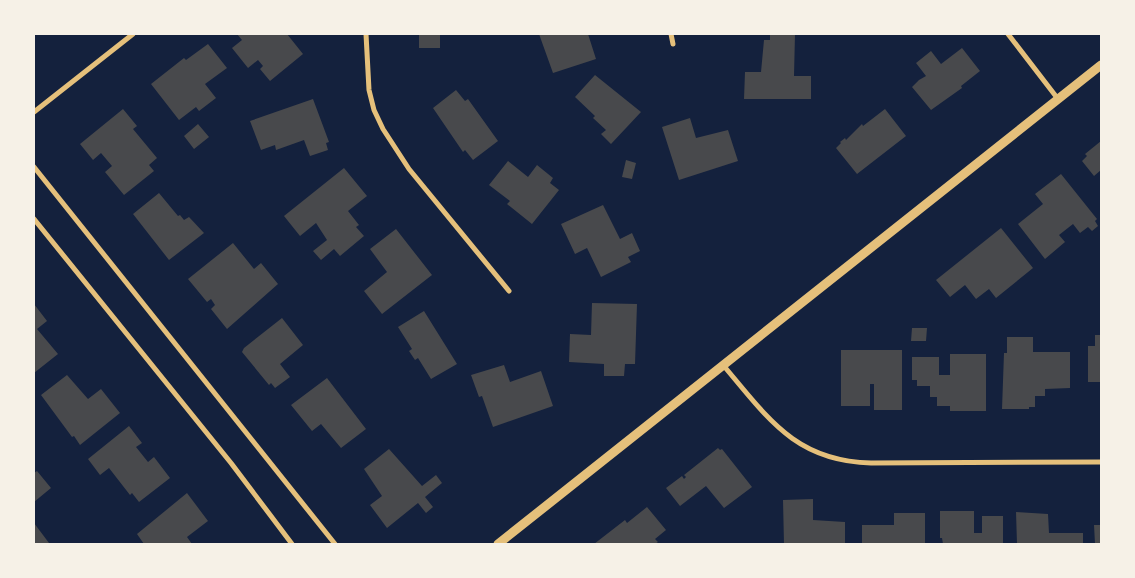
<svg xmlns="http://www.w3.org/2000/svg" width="1135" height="578" font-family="Commissioner,sans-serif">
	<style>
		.building { fill: #48494c }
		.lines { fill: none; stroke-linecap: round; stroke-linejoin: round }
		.minor { stroke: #e5c07b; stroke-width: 5 }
		.tertiary { stroke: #e5c07b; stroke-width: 9 }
	</style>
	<rect width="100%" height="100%" fill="#14213d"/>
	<path class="building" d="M237,34H287L303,54L270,81L260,69L263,66L258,60L248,68L232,48L242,40Z
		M419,34H440V48H419Z
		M539,34H588L596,59L553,73Z
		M770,34H795L794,76H811V99H744L745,72H761L764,40H770Z
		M208,44L227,68L205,84L216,98L199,111L196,107L179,120L151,84L184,58L186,60Z
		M962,48L980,71L961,86L962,88L931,110L912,87L919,80L926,76L916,63L931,51L941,64Z
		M595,75L641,112L611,144L601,134L606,130L593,118L595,116L575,97Z
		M456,90L465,101L468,99L498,141L473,160L465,150L463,152L433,108Z
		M313,99L329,142L326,143L328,150L310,156L304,140L276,150L275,145L261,150L250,121Z
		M123,109L137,126L133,129L157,158L149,165L154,171L124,195L105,172L112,166L101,153L93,160L80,144Z
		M885,109L906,136L857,174L836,148L841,143L840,142L845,138L846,140L862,124L863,126Z
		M690,118L696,138L728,130L738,161L679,180L662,127Z
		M198,124L209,137L194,149L184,136Z
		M1101,141V170L1094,176L1082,161L1087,156L1085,154Z
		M626,160L636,163L632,179L622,177Z
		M508,161L528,177L537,165L553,178L550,183L559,190L532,224L507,204L510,201L489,185Z
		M344,168L367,196L348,211L359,225L356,227L364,236L340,256L334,249L321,260L313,251L327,240L316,223L300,236L284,216Z
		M1061,174L1097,219L1095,221L1098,226L1092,231L1088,227L1080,233L1073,224L1059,235L1065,242L1045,259L1018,224L1043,204L1035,194Z
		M159,193L178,216L180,215L184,220L189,217L204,233L169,260L133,214Z
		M603,205L620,239L632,233L640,251L628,257L631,262L601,277L587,248L575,254L561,224Z
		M1001,228L1033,268L996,298L989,289L976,299L965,285L950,297L936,280Z
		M396,229L432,275L382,314L364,291L387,272L370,249Z
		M233,243L254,269L261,263L278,284L227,329L211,309L215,305L211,299L207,302L188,279Z
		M592,303L637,304L635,364H625L624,376H604V364L569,362L570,334L591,335Z
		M34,304L47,321L37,329L58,354L34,373Z
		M424,311L457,364L431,379L418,358L415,360L409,351L412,349L398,327Z
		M282,318L303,345L280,364L290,377L275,388L271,383L269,385L242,352L244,348Z
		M912,328H927L926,341H911Z
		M1095,335H1101V382H1088V346H1095Z
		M1007,337H1033V352H1070V388L1045,389V396H1035V407H1029V409H1002L1004,353H1007Z
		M841,350H902V410H874V384H870V406H841Z
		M950,354H986V411H950V406H937V397H930V386H917V380H912V357H939V375H950Z
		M504,365L510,382L541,371L553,406L493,427L482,396L479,397L471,375Z
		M67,375L88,399L101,389L120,413L80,445L74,436L72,437L41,395Z
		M327,378L366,429L341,448L321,424L312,431L291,405Z
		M129,426L142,443L136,447L148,462L154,457L170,478L139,502L132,493L130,495L109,468L100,475L88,459Z
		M718,448L720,450L722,449L752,487L724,508L706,486L680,506L666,488L682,476L684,479L686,477L684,475Z
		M389,449L422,486L436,475L442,483L425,497L433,507L426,513L418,503L387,528L370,505L382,496L364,469Z
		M37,471L51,488L34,502V473Z
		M187,493L208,521L187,537L192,544H144L137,534Z
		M813,499V520L845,522V544H784L783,500Z
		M647,507L666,530L655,539L658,542L655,544H594L625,520L627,523Z
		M940,511H974V533H982V516H1003V544H943L942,538H940Z
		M1016,512L1048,514L1049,533H1083V544H1017Z
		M894,513H925V544H862V525H894Z
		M34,523L49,543L47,544H34Z
		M1094,525H1101V544H1095Z"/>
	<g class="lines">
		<path class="minor" d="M366,34L369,90L374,110L383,129L409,169L509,291
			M671,34L673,44
			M1008,34L1058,99
			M34,112L133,34
			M34,167L335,544
			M34,219L231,463L292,544
			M723,365C768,418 795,461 871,463L1101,462"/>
		<path class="tertiary" d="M498,544L1101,65"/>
	</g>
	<rect width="1135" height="578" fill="none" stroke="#f6f1e7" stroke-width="70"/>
</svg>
